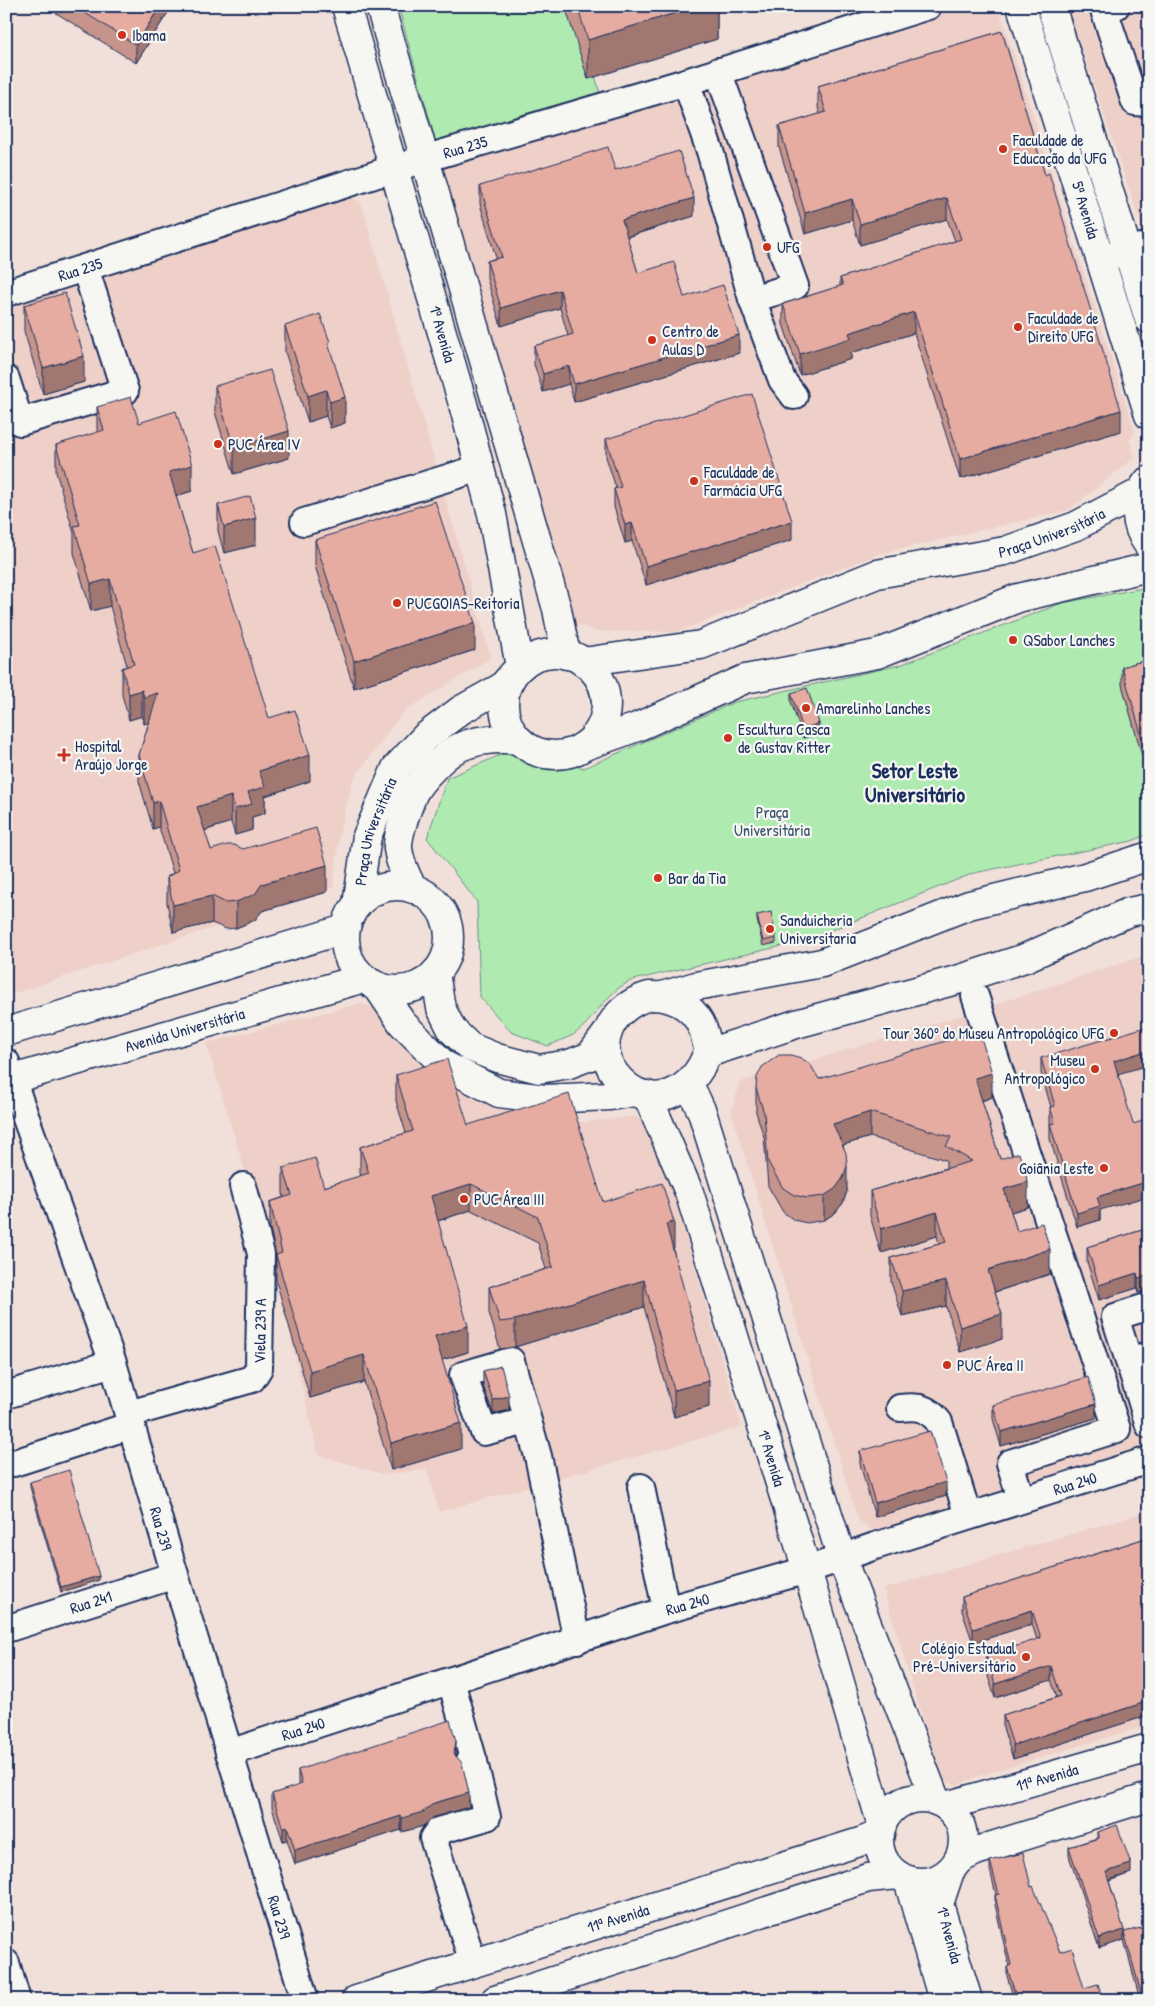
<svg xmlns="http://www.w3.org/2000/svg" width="1155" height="2006" font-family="'Patrick Hand',sans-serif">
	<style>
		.built { fill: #eed0c9 }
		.green { fill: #afebb0; stroke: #658d87 }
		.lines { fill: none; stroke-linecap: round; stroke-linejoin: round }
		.minor-casing { stroke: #1b2f5e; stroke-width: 30 }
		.major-casing { stroke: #1b2f5e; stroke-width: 31 }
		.minor { stroke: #f6f6f2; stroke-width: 26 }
		.major { stroke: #f6f6f2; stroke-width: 28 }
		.wall { fill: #c6948a; stroke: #1b2f5e }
		.shaded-wall { fill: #a17871; stroke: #1b2f5e }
		.building { fill: #e6aca1; stroke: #1b2f5e }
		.poi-dot { fill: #c8321e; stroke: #f6f6f2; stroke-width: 2 }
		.labels { text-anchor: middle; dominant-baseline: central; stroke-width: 4.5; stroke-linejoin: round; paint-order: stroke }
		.poi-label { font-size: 16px; fill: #1b2f5e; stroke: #f6f6f2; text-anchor: start }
		.street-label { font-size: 16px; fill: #1b2f5e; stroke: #f6f6f2 }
		.park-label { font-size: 16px; fill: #39556e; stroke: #f6f6f2 }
		.district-label { font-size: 21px; font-weight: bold; fill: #1b2f5e; stroke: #f6f6f2 }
	</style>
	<rect width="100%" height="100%" fill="#f1e0da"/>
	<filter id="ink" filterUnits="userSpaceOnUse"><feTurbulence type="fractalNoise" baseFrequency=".02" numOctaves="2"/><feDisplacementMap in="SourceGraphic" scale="10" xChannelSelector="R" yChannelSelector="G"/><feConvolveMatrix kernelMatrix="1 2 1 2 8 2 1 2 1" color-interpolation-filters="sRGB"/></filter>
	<g filter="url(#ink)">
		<path class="built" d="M956,6H998L1135,432L1130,440L1135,457L1069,510L879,554L677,632L595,631L567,621L437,163Z
			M1067,6H1149V248Z
			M345,194L361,202L491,658L403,712L353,780L340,832L333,888L12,994L6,976V300Z
			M1149,954V1447L878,1535L858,1520L731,1112L740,1082L972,1012Z
			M361,1003L380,1011L389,1028L415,1059L457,1086L510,1108L556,1119L587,1122L634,1116L654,1127L742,1427L439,1512L427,1469L385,1475L318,1455L275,1271L206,1043Z
			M1149,1511V1725L979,1776L957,1785L945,1781L929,1740L883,1589Z"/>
		<path class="green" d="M398,6H576L602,101L437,146Z
			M1149,587V834L1132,841L974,873L804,941L633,980C604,992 597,1019 573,1035C565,1039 556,1042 548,1046L511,1032L480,997L477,902L427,838L447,778L505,753L584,768L735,702L900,665L1062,603Z"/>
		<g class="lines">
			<defs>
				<g id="minor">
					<path d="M1116,6L1104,10L1135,102L1149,103"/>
					<path d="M718,71L795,286L752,299"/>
					<path d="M686,82L710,151L752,299L782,380L794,396"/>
					<path d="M1106,257L1149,245"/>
					<path id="s1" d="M6,293L427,158L686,82L928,6"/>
					<path d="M6,379L20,422L125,391L85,268"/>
					<path d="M304,522L480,468"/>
					<path d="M975,996L1117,1429L1010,1463L1021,1499"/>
					<path id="s2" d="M6,1062L113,1363L175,1575L305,2000"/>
					<path d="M1149,1306L1115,1317L1129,1361L1149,1355"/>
					<path d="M1129,1361L1149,1425"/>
					<path d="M6,1395L113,1363"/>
					<path d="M900,1408C918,1406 927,1407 939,1422L968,1516"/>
					<path id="s3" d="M129,1414L252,1379L259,1368L261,1254L243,1186"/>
					<path d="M527,1421L484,1432L463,1375L511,1361L538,1456L577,1640"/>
					<path d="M6,1461L14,1463L132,1425"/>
					<path d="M641,1487L666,1610"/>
					<path id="s4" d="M6,1629L175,1575"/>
					<path d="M451,1681L474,1762L468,1764"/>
					<path id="s5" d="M229,1753L666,1610L807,1570L875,1546L1149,1460"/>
					<path d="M6,1963L17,2000"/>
					<path d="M473,1963L433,1838L438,1831L487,1817L474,1762"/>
				</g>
				<g id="major">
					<path d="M346,6L463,404L492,514L520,667"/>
					<path d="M380,6L557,609L566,655"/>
					<path d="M1021,6L1149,415"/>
					<path d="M1051,6L1149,319"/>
					<path d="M1148,481C1132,501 1134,526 1149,546"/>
					<circle cx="555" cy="704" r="51"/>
					<path id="s6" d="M583,662L701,645L877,574L1005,551L1076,526L1141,492"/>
					<path d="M582,747L637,727L745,679L877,654L1018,598L1149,567"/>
					<circle cx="397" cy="938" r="52"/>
					<path d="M413,889C406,876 400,864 398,849C397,834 407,809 413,794C419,781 445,754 458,748C477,739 499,738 518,740"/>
					<path id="s7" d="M357,905L367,836L396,768L425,737L461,710L502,687L513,674"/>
					<path d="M435,973L441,1008L452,1030L470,1047L497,1058L539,1069L569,1064L590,1056L607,1033"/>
					<path d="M377,986L402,1023L444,1065L499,1093L545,1099L610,1096L635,1092"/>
					<path d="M649,996C677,995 701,1011 706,1040C707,1044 709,1050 707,1054C693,1092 653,1113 621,1081C589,1049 610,1007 649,996Z"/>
					<path d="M662,996L696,986L822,963L969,905L1085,877L1149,856"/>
					<path d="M6,1032L345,929"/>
					<path d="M708,1053L796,1024L960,979L1025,958L1129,912L1149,908"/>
					<path id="s8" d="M6,1081L364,978"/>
					<path d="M689,1084L702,1112L842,1559L936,1801"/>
					<path d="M647,1095L689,1192L807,1570L882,1826"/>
					<circle cx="921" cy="1840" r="42"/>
					<path d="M946,1806L1149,1748"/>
					<path d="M958,1860L976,1851L1149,1797"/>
					<path d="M950,1871L939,1904L968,2000"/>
					<path d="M908,1880L943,2000"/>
					<path d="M356,2000L863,1841L880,1834"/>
					<path d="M495,2000L868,1878L898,1875"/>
				</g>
			</defs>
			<use href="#minor" class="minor-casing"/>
			<use href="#major" class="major-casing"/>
			<use href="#minor" class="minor"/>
			<use href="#major" class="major"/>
		</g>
		<path class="wall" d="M45,6H172L136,63Z
			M565,6H717V39L588,79Z
			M1002,31L1121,431L960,479L914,333L851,353V359L800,375L783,324V304L840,286V278L955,241L947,219L860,245L852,220L805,234L779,147V126L820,114L818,107V86Z
			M615,170L694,216L627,237L638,273L684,297L739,353L574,402L569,384L543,392L534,364V346L568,336L560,308L501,326L487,279V261L496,258L480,204V186Z
			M24,305L84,382L43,394L24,331Z
			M285,326L330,350L345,423L330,428L326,416L308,422L285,352Z
			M215,386L289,458L234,474L215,412Z
			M97,407L139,423L192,491L176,496L193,553L269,718L310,781L265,796V813L252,817V830L235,835L231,822L204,831L211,850L327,892L262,911L255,920L236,928L226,929L212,923L173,932L167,903V877L173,873L159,827L153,829L139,781V755L149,722L144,724L142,716L129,720L122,695V668L127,666L110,606L91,611L74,553V533L56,472V445L97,433Z
			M606,439L792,540L646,585L632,541L625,543L614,507V489L616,488L606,457Z
			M218,505L256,545L224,553L218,531Z
			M315,540L475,650L354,688L315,566Z
			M1149,659V758L1143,759L1122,685V667Z
			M791,693L819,733L803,738L791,702Z
			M757,915L776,938V943L763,946L757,920Z
			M1041,1058L1118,1074L1100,1210V1220L1077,1227L1050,1139V1107H1051L1041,1073Z
			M396,1075L468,1125L603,1202L674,1248H673L709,1407L674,1417L644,1307L515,1347L500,1349L489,1313V1287L546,1269L538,1243L471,1210L438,1221L468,1352L442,1360L461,1449L391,1470L364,1382L310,1398L276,1281V1255L270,1228V1202L284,1197L283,1194V1168L324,1187L361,1176L360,1173V1147L406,1133L396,1101Z
			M819,1079L992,1097L982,1101L1000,1159L1028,1207L1011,1212L1017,1231L1050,1274L995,1292L1002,1339L960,1352L946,1306L902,1316L891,1282V1258L939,1244L937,1236L881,1253L870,1216V1191L946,1168V1160L870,1137L843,1145L847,1191L843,1203L835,1213L824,1220L807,1223L794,1220L783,1212L768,1186L764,1137L756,1112V1088Z
			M1149,1228L1138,1293L1137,1288L1099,1300L1087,1262V1247Z
			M483,1371L509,1410L493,1414L483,1385Z
			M993,1405L1096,1418L1001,1446L993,1419Z
			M860,1451L946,1496L875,1517L860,1464Z
			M30,1482L99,1580L61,1592L30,1487Z
			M1149,1537V1715L1013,1759L1003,1728V1715L1057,1697L1051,1680L995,1698L986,1670V1656L1037,1640L1032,1624L973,1643L962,1611V1597Z
			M456,1755V1757L469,1807L434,1817L423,1826L402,1832L401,1830L295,1864L287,1840L283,1841L272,1808V1794L298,1786V1770Z
			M1147,1817H1149V1833L1147,1827Z
			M1097,1832L1131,1873L1109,1881L1124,1932L1149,2000H1140L1124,1940L1099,1948L1069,1856V1847L1097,1838Z
			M990,1861L1031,1887L1060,1952L1084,1988L1103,2000H1014L1007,1976V1967L1009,1966L995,1905V1895H996L990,1870Z"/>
		<path class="shaded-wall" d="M160,6H172L136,63V45Z
			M698,6H717V39L588,79V40Z
			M694,198V216L622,238V220Z
			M947,198V219L860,245V224Z
			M852,199V220L805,234V213Z
			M560,290V308L501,326V308Z
			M914,312V333L851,353V359L800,375V354L849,333Z
			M739,335V353L574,402V384Z
			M84,356V382L43,394V368Z
			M569,366V384L543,392V374Z
			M326,390V416L308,422V396Z
			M345,397V423L330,428V402Z
			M1121,410V431L960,479V459Z
			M289,431V458L234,474V448Z
			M192,465V491L169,498V472Z
			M256,518V545L224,553V527Z
			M792,521V540L646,585V566Z
			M632,523V541L625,543V525Z
			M110,579V606L91,611V584Z
			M475,623V650L354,688V661Z
			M142,690V716L129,720V694Z
			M158,693V720L144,724V697Z
			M819,723V733L803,738V729Z
			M1149,739V758L1143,759V741Z
			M310,755V781L265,796V813L252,817V830L235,835V809L248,792L259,771Z
			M231,796V822L197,833V807Z
			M159,801V827L153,829V803Z
			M327,865V892L262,911L255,920L236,928V902L262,884Z
			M212,896V923L173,932V905Z
			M1149,1050V1065L1114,1075V1061Z
			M992,1073V1097L975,1103V1078Z
			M870,1112V1137L833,1148V1124Z
			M847,1166V1191L843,1203L835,1213L824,1220V1196Z
			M1149,1181V1196L1100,1210V1220L1077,1227V1213L1097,1197Z
			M1028,1182V1207L1004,1214V1189Z
			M471,1184V1210L431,1223V1196Z
			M937,1212V1236L881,1253V1229Z
			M674,1222V1248L666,1250V1224Z
			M1050,1249V1274L988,1294V1270Z
			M1137,1273V1288L1099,1300V1285Z
			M1149,1275V1289L1138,1293V1278Z
			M644,1280V1307L515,1347V1320Z
			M946,1281V1306L902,1316V1291Z
			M1002,1314V1339L960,1352V1327Z
			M468,1326V1352L435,1362V1336Z
			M364,1355V1382L310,1398V1371Z
			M709,1381V1407L674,1417V1390Z
			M509,1396V1410L493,1414V1400Z
			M1096,1404V1418L1001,1446V1432Z
			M461,1423V1449L391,1470V1443Z
			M946,1482V1496L875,1517V1503Z
			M99,1576V1580L61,1592V1587Z
			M1032,1610V1624L973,1643V1629Z
			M1051,1666V1680L995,1698V1684Z
			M1149,1701V1715L1013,1759V1745Z
			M456,1741V1755L454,1768V1754Z
			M469,1793V1807L434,1817L423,1826L402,1832V1818L434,1803Z
			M401,1816V1830L295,1864V1850Z
			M287,1826V1840L283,1841V1828Z
			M1131,1864V1873L1106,1881V1872Z
			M1124,1930V1940L1099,1948V1938Z"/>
		<path class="building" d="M74,6H160L136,45Z
			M577,6H698L588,40Z
			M1002,31L1045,175L1049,173L1121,410L960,459L914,312L849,333L851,338L800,354L783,304L843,285L840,278L961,239L947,198L860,224L852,199L805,213L779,126L826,112L818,86Z
			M608,147L615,170L679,151L694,198L622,220L638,273L674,262L684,297L723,285L739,335L574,384L569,366L543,374L534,346L573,334L560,290L501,308L487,261L502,257L480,186Z
			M65,293L84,356L43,368L24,305Z
			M320,314L330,342L328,343L345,397L330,402L326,390L308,396L285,326Z
			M270,370L289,431L234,448L215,386Z
			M752,394L792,521L646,566L632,523L625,525L614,489L621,487L606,439Z
			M131,397L139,423L176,411L192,465L169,472L193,553L215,546L269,718L295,710L310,755L259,771L265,787L248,792L252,804L235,809L231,796L197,807L211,850L227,845H234L243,849L316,828L327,865L262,884L255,894L236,902L226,903L212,896L173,905L167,877L179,870L159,801L153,803L139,755L158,693L144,697L142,690L129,694L122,668L134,664L110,579L91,584L74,526L80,525L56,445L104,430L97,407Z
			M250,496L256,518L224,527L218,505Z
			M435,501L475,623L354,661L315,540Z
			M1149,659V739L1143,741L1122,667Z
			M807,688L819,723L803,729L791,693Z
			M771,912L776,938L763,941L757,915Z
			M1149,1026V1050L1114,1061L1133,1124L1149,1119V1181L1097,1197L1100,1206L1077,1213L1050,1124L1055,1123L1050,1107L1055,1106L1041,1058Z
			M979,1031L992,1073L975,1078L1000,1159L1019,1153L1028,1182L1004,1189L1017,1231L1042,1223L1050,1249L988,1270L1002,1314L960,1327L946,1281L902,1291L891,1258L946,1242L937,1212L881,1229L870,1191L972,1161L946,1146L951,1137L870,1112L833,1124L846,1153L847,1166L843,1178L835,1189L824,1196L807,1198L794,1195L783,1188L768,1162L764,1113L756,1088L757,1077L762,1067L779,1055H791L801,1058L810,1064L819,1079Z
			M447,1059L468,1125L569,1094L603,1202L662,1183L674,1222L666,1224L709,1381L674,1390L644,1280L515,1320L500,1322L489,1287L553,1267L538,1217L471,1184L431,1196L468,1326L435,1336L461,1423L391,1443L364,1355L310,1371L276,1255L282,1253L270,1202L292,1195L283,1168L315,1158L324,1187L369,1173L360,1147L413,1131L396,1075Z
			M1149,1228V1275L1138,1278L1137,1273L1099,1285L1087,1247Z
			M501,1366L509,1396L493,1400L483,1371Z
			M1088,1377L1096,1404L1001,1432L993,1405Z
			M930,1431L946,1482L875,1503L860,1451Z
			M69,1470L99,1576L61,1587L30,1482Z
			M1149,1537V1701L1013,1745L1003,1715L1061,1696L1051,1666L995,1684L986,1656L1041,1638L1032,1610L973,1629L962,1597Z
			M450,1720L456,1741L454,1754L462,1763L469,1793L434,1803L423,1812L402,1818L401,1816L295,1850L287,1826L283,1828L272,1794L302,1784L298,1770Z
			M1117,1825L1131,1864L1106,1872L1124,1930L1099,1938L1069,1847L1099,1838L1097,1832Z
			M1023,1853L1031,1887L1033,1886L1060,1952L1072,1948L1084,1988L1098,1984L1103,2000H1017L1007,1967L1011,1965L995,1895L999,1894L990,1861Z
			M1149,1926V2000H1143L1124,1932Z"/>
	</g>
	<g class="poi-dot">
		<circle cx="122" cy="35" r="5"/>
		<circle cx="1003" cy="149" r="5"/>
		<circle cx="767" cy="247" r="5"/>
		<circle cx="1018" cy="327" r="5"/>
		<circle cx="652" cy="340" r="5"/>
		<circle cx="218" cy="444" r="5"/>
		<circle cx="694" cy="481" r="5"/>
		<circle cx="397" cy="603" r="5"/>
		<circle cx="1013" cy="640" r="5"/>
		<circle cx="806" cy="708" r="5"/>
		<circle cx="728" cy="738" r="5"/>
		<path d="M61.5 747.5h5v5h5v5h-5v5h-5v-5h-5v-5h5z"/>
		<circle cx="658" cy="878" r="5"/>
		<circle cx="770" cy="929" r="5"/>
		<circle cx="1114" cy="1033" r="5"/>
		<circle cx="1095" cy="1069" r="5"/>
		<circle cx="1104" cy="1168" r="5"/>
		<circle cx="464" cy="1199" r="5"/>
		<circle cx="947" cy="1365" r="5"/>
		<circle cx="1026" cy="1657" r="5"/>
	</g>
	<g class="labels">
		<g class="poi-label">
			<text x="132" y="35">Ibama</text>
			<text x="1013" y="140">Faculdade de<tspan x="1013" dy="18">Educação da UFG</tspan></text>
			<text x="777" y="247">UFG</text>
			<text x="1028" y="318">Faculdade de<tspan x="1028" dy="18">Direito UFG</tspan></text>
			<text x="662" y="331">Centro de<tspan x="662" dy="18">Aulas D</tspan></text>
			<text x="228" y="444">PUC Área IV</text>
			<text x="704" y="472">Faculdade de<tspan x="704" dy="18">Farmácia UFG</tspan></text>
			<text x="407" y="603">PUCGOIAS-Reitoria</text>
			<text x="1023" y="640">QSabor Lanches</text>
			<text x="816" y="708">Amarelinho Lanches</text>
			<text x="738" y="729">Escultura Casca<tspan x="738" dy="18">de Gustav Ritter</tspan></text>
			<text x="75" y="746">Hospital<tspan x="75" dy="18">Araújo Jorge</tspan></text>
			<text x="668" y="878">Bar da Tia</text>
			<text x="780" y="920">Sanduicheria<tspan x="780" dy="18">Universitaria</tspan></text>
			<text x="1104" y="1033" text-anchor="end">Tour 360º do Museu Antropológico UFG</text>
			<text x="1085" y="1060" text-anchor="end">Museu<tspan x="1085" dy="18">Antropológico</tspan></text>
			<text x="1094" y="1168" text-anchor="end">Goiânia Leste</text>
			<text x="474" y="1199">PUC Área III</text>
			<text x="957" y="1365">PUC Área II</text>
			<text x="1016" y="1648" text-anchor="end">Colégio Estadual<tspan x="1016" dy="18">Pré-Universitário</tspan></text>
		</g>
		<g class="street-label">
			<text stroke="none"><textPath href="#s1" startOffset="482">Rua 235</textPath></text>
			<text transform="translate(1086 210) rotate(73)">5ª Avenida</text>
			<text stroke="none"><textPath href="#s1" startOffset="78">Rua 235</textPath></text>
			<text transform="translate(443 334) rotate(74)">1ª Avenida</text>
			<text stroke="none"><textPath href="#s6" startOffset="489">Praça Universitária</textPath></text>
			<text stroke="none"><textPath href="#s7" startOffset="76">Praça Universitária</textPath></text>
			<text stroke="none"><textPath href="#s8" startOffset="186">Avenida Universitária</textPath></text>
			<text stroke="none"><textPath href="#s3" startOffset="178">Viela 239 A</textPath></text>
			<text transform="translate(772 1458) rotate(73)">1ª Avenida</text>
			<text stroke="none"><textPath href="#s5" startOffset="888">Rua 240</textPath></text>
			<text stroke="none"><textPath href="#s2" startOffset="492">Rua 239</textPath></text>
			<text stroke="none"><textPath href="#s4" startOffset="89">Rua 241</textPath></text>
			<text stroke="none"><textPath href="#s5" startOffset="482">Rua 240</textPath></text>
			<text stroke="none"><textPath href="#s5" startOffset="78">Rua 240</textPath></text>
			<text transform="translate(1047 1777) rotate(-16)">11ª Avenida</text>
			<text stroke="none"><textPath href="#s2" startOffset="898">Rua 239</textPath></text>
			<text transform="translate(618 1918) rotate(-17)">11ª Avenida</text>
			<text transform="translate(950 1935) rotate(75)">1ª Avenida</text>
		</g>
		<g class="park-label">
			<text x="772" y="812">Praça<tspan x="772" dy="18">Universitária</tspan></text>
		</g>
		<g class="district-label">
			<text x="915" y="770">Setor Leste<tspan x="915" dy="24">Universitário</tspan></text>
		</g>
	</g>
	<rect width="1155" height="2006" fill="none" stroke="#f6f6f2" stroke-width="25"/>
	<rect x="12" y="12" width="1130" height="1981" fill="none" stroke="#1b2f5e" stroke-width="2" filter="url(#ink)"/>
</svg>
